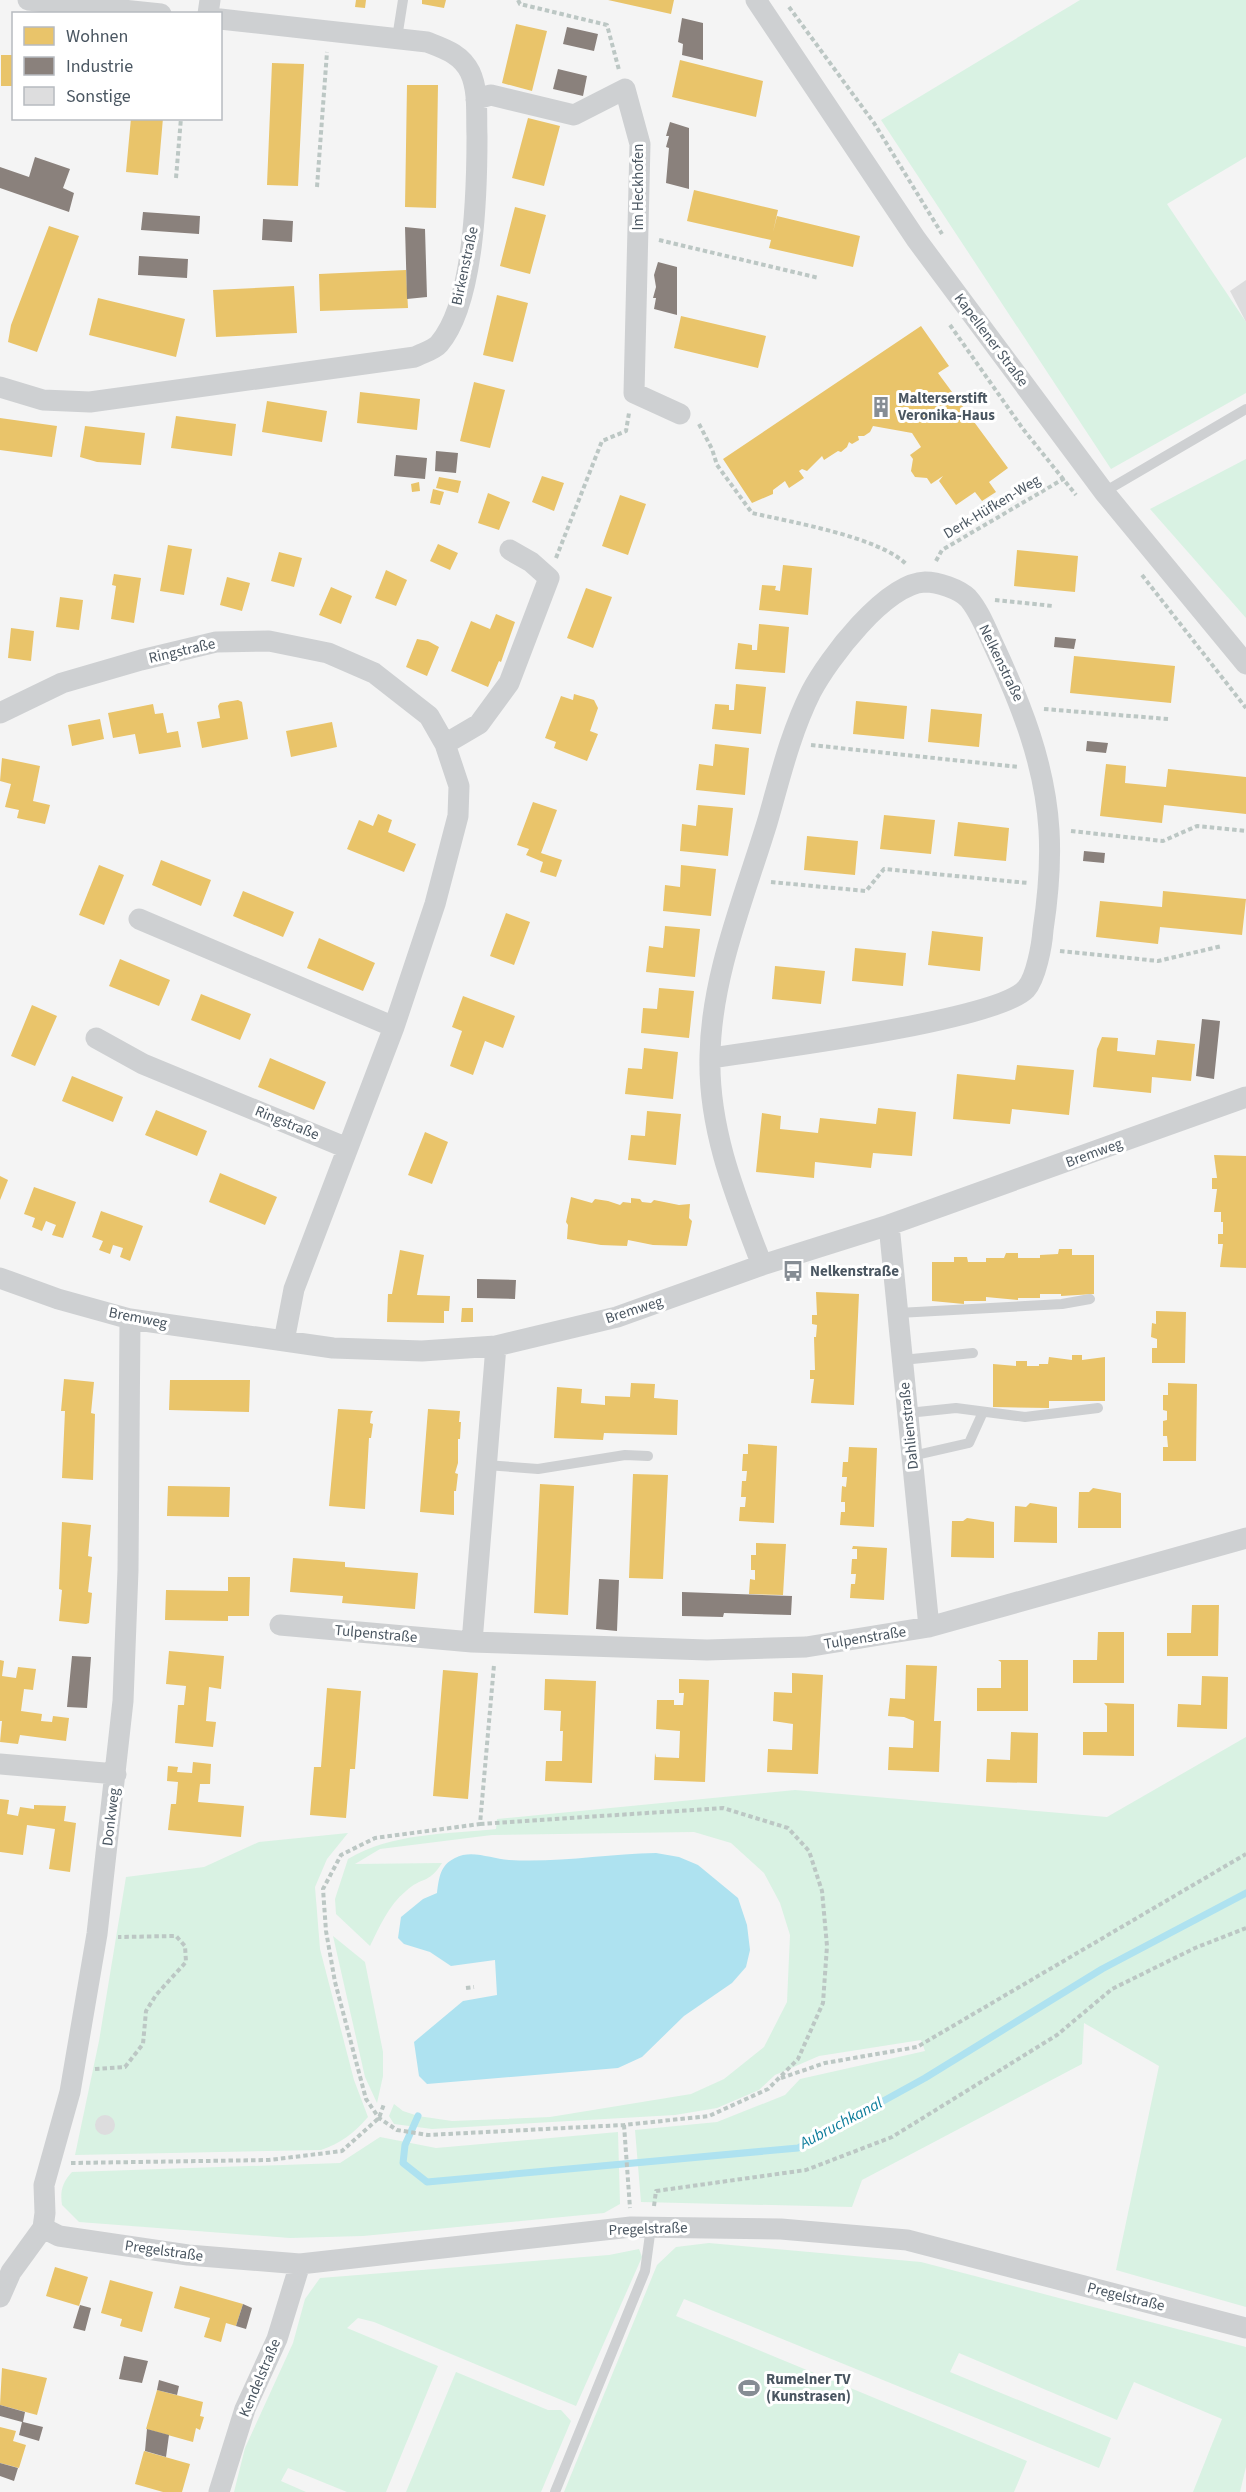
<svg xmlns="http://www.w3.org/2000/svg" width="1246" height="2492" font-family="'Source Sans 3',sans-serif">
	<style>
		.green { fill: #d9f2e3 }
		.water { fill: #aee2f0 }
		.homes { fill: #e9c46a }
		.industry { fill: #8a817c }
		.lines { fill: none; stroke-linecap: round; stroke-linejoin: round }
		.stream { stroke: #aee2f0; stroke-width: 7 }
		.building { fill: #ddddde }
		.path { stroke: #bcc7c4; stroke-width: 4; stroke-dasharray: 4.5 3; stroke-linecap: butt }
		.lane { stroke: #ced0d2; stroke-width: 10 }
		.street { stroke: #ced0d2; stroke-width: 21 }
		.labels { text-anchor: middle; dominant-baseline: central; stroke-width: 6; stroke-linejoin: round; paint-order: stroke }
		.street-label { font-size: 15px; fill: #4a5661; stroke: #fff }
		.poi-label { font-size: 15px; font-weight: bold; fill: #4a5661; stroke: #fff; text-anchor: start }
		.water-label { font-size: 16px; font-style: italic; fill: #0c7c9b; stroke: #fff }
	</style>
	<rect width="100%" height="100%" fill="#f4f4f4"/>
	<path class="green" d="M1080,0H1246V157L1167,204L1246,322V393L1111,469L881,120Z
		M1246,459V618L1150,509Z
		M1246,1737V2307L1116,2270L1159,2066L1084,2023L1082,2064L862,2180L852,2207L641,2202L635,2130L717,2122L785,2095L800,2079L925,2051L921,2040L819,2056L775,2075L759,2090L717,2108L675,2115L432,2129L394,2124L389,2116L394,2104L403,2111L418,2116L452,2121L550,2117L691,2094L724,2079L764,2047L787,2002L790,1935L780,1903L764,1873L731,1843L694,1832L492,1835L380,1849L355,1864L442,1863C428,1885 422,1876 406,1891C388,1906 380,1926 370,1946L336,1914L335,1899L348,1859C391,1833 447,1834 496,1829L497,1819L795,1790L1107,1817Z
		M348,1833L327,1859L315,1887L320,1949L354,2080L368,2117C354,2133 341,2143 321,2150L75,2155L99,2041L126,1877L204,1867L259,1842Z
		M333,1936L365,1962L383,2052V2076L377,2103L365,2077Z
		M618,2132L620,2204L604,2213L363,2236L290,2238L79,2222L62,2205C60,2191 62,2183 72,2172L340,2163L380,2137L436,2148Z
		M709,2243L921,2262L1246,2347V2467L1240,2492H1193L1222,2419L1134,2382L1117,2420L959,2353L950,2372L1111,2438L1099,2468L684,2299L676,2316L1027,2461L1014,2492H564L657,2265L676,2247Z
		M639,2249L642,2257L576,2406L374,2322L358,2318L347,2328L438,2366L386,2492H347L288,2468L281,2481L306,2492H234L245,2448L293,2343L305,2299L320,2278L609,2255Z
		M456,2372L548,2410H561L571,2421L541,2492H406Z"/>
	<path class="water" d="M656,1853L679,1857L698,1865L738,1898L747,1925L750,1950L746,1967L732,1983L684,2016L642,2057L618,2068L427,2084L419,2076L414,2042L463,2001L497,1995L495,1960L451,1966L430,1952L404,1944L398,1938L401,1917L423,1899L437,1893C439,1878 440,1865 455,1858C472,1849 491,1859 509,1860C557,1863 607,1854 656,1853Z"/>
	<path class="homes" d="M356,0H366L365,8L355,7Z
		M422,0H446L444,8L422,4Z
		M608,0H674L671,14Z
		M516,24L547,31L532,91L502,83Z
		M1,55H14V86H1Z
		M680,60L763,81L756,117L672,97Z
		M272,63L304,64L298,186L267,185Z
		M407,85H438L436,208L405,207Z
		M131,118H163L158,175L126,172Z
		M528,118L560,126L544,186L512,178Z
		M694,190L778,210L773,232L777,216L860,236L853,267L769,248L771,240L687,221Z
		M515,207L546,215L530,274L500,266Z
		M49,226L79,236L37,352L8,342L11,325Z
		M406,270L408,308L320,311L319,274Z
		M294,286L297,333L216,337L213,290Z
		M497,295L528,303L513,362L483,355Z
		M98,298L185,319L176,357L89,335Z
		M681,316L766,336L758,368L674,348Z
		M921,326L949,366L938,373L1008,468L989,482L996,492L982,501L975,492L956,505L939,481L943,476L931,484L927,478L915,477L911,471L913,459L910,455L921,447L912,433L873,426L870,432L864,436H858L859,440L852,444L849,442L847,447L841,452L838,451L824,460L822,456L807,471L802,469L799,471L804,478L789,488L785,481L773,490V494L752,503L723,459Z
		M474,382L505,390L490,448L460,441Z
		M360,392L420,399L417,430L357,423Z
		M267,401L327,411L322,442L262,432Z
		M176,416L236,424L232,456L171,448Z
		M0,418L57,426L52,457L0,450Z
		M85,426L145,433L141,465L97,462L80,457Z
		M542,476L564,483L554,511L532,502Z
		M439,477L461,481L458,493L436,488Z
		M419,482L420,491L412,492L411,484Z
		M433,489L444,492L440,505L430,503Z
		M488,493L510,502L499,530L478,523Z
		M620,495L646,504L628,555L602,546Z
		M438,544L458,553L450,570L430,561Z
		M168,545L192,549L184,595L160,591Z
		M1017,550L1078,556L1075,592L1014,586Z
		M279,552L302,558L294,587L271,581Z
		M783,565L812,568L808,615L759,610L762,585L776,586L775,590L780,591Z
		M386,570L407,580L396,606L375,598Z
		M114,574L141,578L134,623L111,619L116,586L112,585Z
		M227,577L250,583L242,611L220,605Z
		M331,587L352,596L341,624L319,615Z
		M586,588L612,597L593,648L567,638Z
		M60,597L83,600L79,630L56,627Z
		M496,614L515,622L501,662L499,661L488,687L451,671L471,621L490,629Z
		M759,624L789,627L785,673L735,669L738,643L752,645V650H757Z
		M11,628L34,631L31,661L8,658Z
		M417,639L428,641L439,647L427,676L406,667Z
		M1074,656L1175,666L1171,703L1070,693Z
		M736,684L766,687L761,734L712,729L715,704L729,705V710H734Z
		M574,694L594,700L598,708L590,731L598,734L587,761L554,748L556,742L545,738L561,696L573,700Z
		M238,700L242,702L248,739L202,748L197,722L220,718L218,706L220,703Z
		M856,701L907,706L904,739L853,734Z
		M153,704L155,714L163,713L167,733L178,731L181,747L139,754L135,734L113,738L108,713Z
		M931,709L982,714L979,747L928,742Z
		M100,719L104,739L72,746L68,725Z
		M332,722L337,747L291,757L286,731Z
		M715,744L749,748L745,795L696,790L699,764L713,766Z
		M2,758L40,766L33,801L50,805L45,824L17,818L19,810L5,807L11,784L0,781Z
		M1106,764L1126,766L1125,783L1166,787L1168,769L1246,777V814L1164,805L1162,823L1100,816Z
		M533,802L557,810L541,853L562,860L556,877L540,872L543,862L526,855L529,849L517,845Z
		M698,805L733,808L728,856L680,851L682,824L696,826Z
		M378,814L392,820L388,832L416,844L404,872L347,849L359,820L373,826Z
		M884,815L935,820L931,854L880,849Z
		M958,822L1009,828L1006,861L954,856Z
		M807,836L858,841L855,875L804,870Z
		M161,860L211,880L201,906L152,885Z
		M99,865L124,875L104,925L79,915Z
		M681,865L716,869L711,916L663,911L665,885L680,887Z
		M243,891L294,912L283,937L233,916Z
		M1163,891L1246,899L1242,935L1160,927L1158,944L1096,937L1100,901L1162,907Z
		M506,913L530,922L514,965L490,956Z
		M665,926L700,929L695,977L646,972L649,946L663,948Z
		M932,931L983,937L980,971L928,965Z
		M319,938L375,963L363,991L307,968Z
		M855,948L906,953L903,986L852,981Z
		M120,959L170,980L159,1006L109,986Z
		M775,966L825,971L821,1004L772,999Z
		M659,988L694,991L689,1038L641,1033L643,1008L657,1009Z
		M201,994L251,1014L240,1040L191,1020Z
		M463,996L515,1016L503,1048L485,1041L473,1075L450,1066L462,1031L452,1027Z
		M32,1005L57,1016L35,1066L11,1056Z
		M1102,1037L1118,1038L1117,1051L1155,1055L1157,1040L1195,1044L1191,1081L1152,1077L1151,1093L1093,1087L1097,1049Z
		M644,1048L678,1052L673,1099L625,1094L628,1068L642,1069Z
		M270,1058L326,1082L314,1110L258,1087Z
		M1017,1065L1074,1070L1069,1115L1012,1109L1010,1124L953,1119L957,1074L1015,1080Z
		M72,1076L123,1097L113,1122L62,1101Z
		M878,1108L916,1112L912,1156L873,1153L871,1168L815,1162L814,1178L756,1172L762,1113L781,1116L780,1129L818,1133L820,1118L876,1124Z
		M156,1110L207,1131L197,1156L145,1135Z
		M647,1111L681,1114L676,1165L628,1160L631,1135L645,1136Z
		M425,1132L448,1142L432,1184L408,1175Z
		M1214,1155L1246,1156V1268L1220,1267L1223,1244H1218V1234H1223V1222H1221V1212H1214L1217,1189H1212V1178H1217Z
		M220,1173L277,1197L265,1225L209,1202Z
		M0,1176L8,1180L0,1200Z
		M34,1187L76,1202L63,1238L52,1235L56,1225L46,1221L42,1231L32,1227L35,1218L24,1214Z
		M571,1197L592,1203L595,1199L608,1201L620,1205L623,1202L631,1203V1198L640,1199L642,1202L651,1203L654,1200L679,1205L690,1204L689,1218L692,1221L687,1246L653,1245L628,1240L627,1246L601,1245L567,1239L568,1225L566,1222Z
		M101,1211L143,1226L130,1261L120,1257L123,1248L113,1245L110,1254L99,1250L103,1241L92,1237Z
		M1059,1249H1072V1255H1094V1294L1061,1296V1294H1040V1298H1018V1300L986,1297V1301H964V1304L932,1301V1262H954V1257H967L968,1262H986V1258H1004L1006,1253H1018V1258H1040V1255L1058,1254Z
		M400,1250L424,1255L417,1295L450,1296L449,1311H444V1323L387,1322L388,1294H392Z
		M816,1292L859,1294L854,1405L811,1403L814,1379H810V1370H815L814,1337H816L817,1325L812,1324V1315H817Z
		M462,1308H473V1322H461Z
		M1156,1311L1186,1312L1185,1363H1152V1348H1157V1339L1151,1337L1152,1323L1156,1324Z
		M1072,1355H1082V1360L1105,1357V1401H1049V1408L993,1407V1364L1016,1366V1361H1027V1366H1039V1364H1048L1049,1357L1072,1360Z
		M64,1379L94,1382L91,1413L95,1414L93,1480L62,1478L65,1411H61Z
		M170,1380H250L249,1412L169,1410Z
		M631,1383L655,1384L654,1398L678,1400L677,1435L604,1433L603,1440L554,1438L557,1387L582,1389L581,1403L605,1405V1396L630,1397Z
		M1168,1383L1197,1384L1196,1461H1163V1447H1168L1167,1436H1163V1421L1167,1420V1411L1163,1410V1395H1168Z
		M338,1409L373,1411L371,1414L370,1423L373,1424L371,1438H369L365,1509L329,1506Z
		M428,1409L460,1411L459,1422H461L460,1439H458V1463L455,1473L458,1474L456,1491H454V1515L420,1512Z
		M748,1444L777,1446L774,1523L739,1521L740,1507H745L746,1497H741L742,1481H746L747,1471H742L743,1454H748Z
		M849,1447L877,1448L874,1527L840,1525L841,1512H845V1502H841L842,1486L846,1487L847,1477H842L843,1462H848Z
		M633,1474L668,1475L663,1579L629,1578Z
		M540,1484L574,1486L568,1615L534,1613Z
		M168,1486L230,1487L229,1517L167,1516Z
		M1093,1488L1121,1493V1528H1078L1079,1492H1089Z
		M1030,1503L1057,1507V1543L1014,1542L1015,1506L1026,1507Z
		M967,1518L994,1522V1558L951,1557L952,1521H963Z
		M62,1522L91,1525L88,1556L92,1557L88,1592L92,1593L89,1623L86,1624L59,1621L62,1590L59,1589Z
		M756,1543L786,1544L783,1595L749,1594L750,1579L755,1580V1570H751V1555H756Z
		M853,1546L887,1548L884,1600L850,1598L851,1584H855L856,1574H851L852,1559H857V1549H852Z
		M293,1558L345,1562V1567L418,1573L415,1609L342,1603L343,1596L290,1592Z
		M228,1577H250L249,1616H228V1621L165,1620L166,1590L228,1591Z
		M1192,1605H1219L1218,1656H1167V1633H1191Z
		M1098,1632H1124V1683H1073V1660H1097Z
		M169,1651L224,1656L221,1689L209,1687L206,1721L216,1722L213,1747L175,1743L178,1705H184L186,1686L166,1684Z
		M0,1660L4,1661L2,1676L16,1678L18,1667L36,1669L33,1690L24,1689L21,1711L42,1714L41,1721L52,1722L53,1716L69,1718L66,1741L20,1735L18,1744L0,1742L2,1721H0Z
		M998,1660H1028V1711H977V1688H1001V1662Z
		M906,1665L937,1666L934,1721H941L939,1772L888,1770L889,1747L913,1748L914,1721L904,1717L888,1716L890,1698L905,1699Z
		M443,1670L478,1673L468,1799L433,1796Z
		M792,1673L823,1675L818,1774L767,1772L768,1749L792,1750L793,1724L773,1721L774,1692L792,1693Z
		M1202,1676L1228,1677L1227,1729L1177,1727L1178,1704L1201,1705Z
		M545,1679L596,1681L592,1783L545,1781L546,1761H562L563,1731H560L561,1711L544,1710Z
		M679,1679L709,1680L705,1782L654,1780L655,1753L656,1757L679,1758L680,1731L656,1729L657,1700H674V1705H683L684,1693H679Z
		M327,1688L361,1691L355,1769H350L346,1818L310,1815L314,1767H321Z
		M1104,1703L1134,1704V1756L1083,1755V1732H1107V1706Z
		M1011,1732L1038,1733L1037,1783L986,1782L987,1759L1010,1760Z
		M193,1762L211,1764L210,1784H200L198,1802L244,1806L241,1837L168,1830L171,1804H176L178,1782L167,1781L168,1766L178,1767L177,1772L192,1773Z
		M0,1799L9,1800L7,1814L18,1816L20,1807L34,1809V1805L66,1806L64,1821L76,1823L70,1872L49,1869L55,1829L27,1825L23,1855L0,1852Z
		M55,2267L88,2277L79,2306L46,2296Z
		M110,2280L153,2292L142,2332L120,2326L122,2319L101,2313Z
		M180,2286L243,2304L236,2326L226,2323L221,2342L204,2337L210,2318L174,2308Z
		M2,2368L47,2378L37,2415L0,2405Z
		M157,2390L203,2402L200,2416L204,2417L200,2430L196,2428L193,2442L146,2429Z
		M0,2427L16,2431L13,2441L26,2445L19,2468L0,2463Z
		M144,2451L190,2464L182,2492H163L135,2484Z"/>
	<path class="industry" d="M682,18L703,23V60L682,55L683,44L678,42Z
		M567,27L598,34L594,51L563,44Z
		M558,69L587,76L583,96L553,89Z
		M670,122L689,128V189L666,183L669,148L666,147L669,136H666Z
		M35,157L70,169L63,188L74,193L69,212L0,188V167L29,177Z
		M143,212L200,216L199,234L141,230Z
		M263,219L293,221L292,242L262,240Z
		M405,227L425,229L427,297L407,299Z
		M139,256L188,259L187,278L138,275Z
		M658,262L677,267V315L654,309L656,298H653L656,287L654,275Z
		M436,451L458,453L456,473L435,471Z
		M396,455L427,458L425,479L394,476Z
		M1055,637L1076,639L1074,649L1054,647Z
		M1087,741L1108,743L1106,753L1086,751Z
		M1084,851L1105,853L1104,863L1083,861Z
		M1202,1019L1220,1021L1214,1079L1196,1076Z
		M477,1279L516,1280L515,1299L477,1298Z
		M599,1579L619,1580L617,1631L596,1629Z
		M682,1592L792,1596L791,1615L724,1613L723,1617L682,1616Z
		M72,1656L91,1657L87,1708L67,1707Z
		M243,2304L252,2308L246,2329L236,2326Z
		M80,2305L91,2308L85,2331L73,2328Z
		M124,2356L148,2361L142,2383L119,2379Z
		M159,2380L179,2386L177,2395L157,2390Z
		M0,2405L25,2412L23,2422L43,2427L39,2441L19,2435L22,2422L0,2416Z
		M147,2429L169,2435L166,2457L145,2451Z
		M0,2463L18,2468L14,2481L0,2476Z"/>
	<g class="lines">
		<path class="stream" d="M418,2116L405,2145L403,2163L427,2182L798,2148L925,2078L1102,1969L1246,1893"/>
	</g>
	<path class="building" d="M1246,280V322L1230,291Z
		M95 2125a10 10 0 1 1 20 0a10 10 0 1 1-20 0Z"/>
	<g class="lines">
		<path class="path" d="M518,0L520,4L607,25L619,70
			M789,7L874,123L942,234
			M176,178L181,118
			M317,187L327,52
			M659,240L819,278
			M950,325L1023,429L1076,495
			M699,424L712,449L717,465L752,513C791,522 879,537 906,564
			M556,558L602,441L626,431L629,413
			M936,561L942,550L1065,478
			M1142,575L1246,708
			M995,600L1053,606
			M1044,709L1168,719
			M811,745L1019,767
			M1071,831L1163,841L1197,826L1246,831
			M771,882L866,891L884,869L1028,883
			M1060,951L1158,961L1222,946
			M480,1824L723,1808L788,1828L809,1851L822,1891L827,1946L823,2003L798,2059L768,2089L709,2116L624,2125L428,2135L397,2130L379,2118L366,2099L335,1982L326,1931L323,1889L341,1855L375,1838L480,1824L494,1665
			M466,1988L474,1987
			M95,2069L125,2067L143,2044L146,2011L156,1995L186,1962L185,1946L176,1936L118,1937
			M781,2078L825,2063L917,2047L1246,1854
			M624,2125L630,2208
			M71,2163L269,2160L342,2151L379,2118L384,2104
			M654,2206L656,2191L806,2170L892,2137L1057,2035L1112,1989L1195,1948L1246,1928"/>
		<path class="lane" d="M397,38L403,0
			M1104,492L1246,409
			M898,1313L1062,1304L1090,1299
			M902,1360L973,1353
			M908,1413L956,1408L1025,1417L1098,1408
			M912,1456L969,1443L983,1412
			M486,1465L538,1469L625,1455L648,1456
			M555,2492L645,2271L651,2227"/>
		<path class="street" d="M28,0L161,14
			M756,0L916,239L1104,492L1246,664
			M208,14L210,0
			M476,99L491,95L574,115L625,89L640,144L634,393L680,414
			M0,387L43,400L90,402L415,357C422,353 434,350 439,344C475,302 477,189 477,136C476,115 479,91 470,72C461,54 445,49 427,42L220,19
			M0,713L62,683L141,660L216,642L269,641L328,653L374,673L429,716L445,744L459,786L458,816L435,904L394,1027L294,1289L284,1341
			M445,744L479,724L509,683L549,578L531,562L510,550
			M139,919L394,1027
			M96,1038L143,1064L347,1148
			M710,1058C764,1050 996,1021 1026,989C1036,978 1042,945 1043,930C1048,897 1051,864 1049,830C1045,764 1021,704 994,646C987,631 979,610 968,598C959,589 938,582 925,582C886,583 828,659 811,692C790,734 780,778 767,823C744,898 711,977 710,1056C708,1130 736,1197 762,1265
			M889,1225L929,1627
			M0,1278L58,1299L130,1319L333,1348L422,1351L496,1346L617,1317L762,1265L889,1225L1246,1097
			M496,1346L472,1642L707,1650L806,1647L929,1627L1246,1538
			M280,1625L472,1642
			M0,1764L116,1774
			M43,2228L59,2236L188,2255L300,2264L631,2227L781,2229L907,2240L1246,2328
			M0,2297L11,2272L43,2228L45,2213L44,2185L70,2092L97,1934L123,1701L128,1570L130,1319
			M219,2492L245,2409L277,2339L300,2264"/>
	</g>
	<defs>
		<symbol id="building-bare" viewBox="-9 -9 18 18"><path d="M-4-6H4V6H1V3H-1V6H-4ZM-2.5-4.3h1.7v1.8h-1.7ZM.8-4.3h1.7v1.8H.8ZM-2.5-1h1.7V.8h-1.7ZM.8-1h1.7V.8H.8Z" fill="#868d94" stroke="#fff" stroke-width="2.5" paint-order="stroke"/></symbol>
		<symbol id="bus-bare" viewBox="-9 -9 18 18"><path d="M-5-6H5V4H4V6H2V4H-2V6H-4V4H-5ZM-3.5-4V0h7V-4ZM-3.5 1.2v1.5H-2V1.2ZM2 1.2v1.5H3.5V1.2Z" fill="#868d94" stroke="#fff" stroke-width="2.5" paint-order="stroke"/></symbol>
		<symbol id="stadium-bare" viewBox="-9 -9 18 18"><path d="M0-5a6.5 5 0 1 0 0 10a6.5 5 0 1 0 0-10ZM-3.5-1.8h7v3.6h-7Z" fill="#868d94" stroke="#fff" stroke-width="2.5" paint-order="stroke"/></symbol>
	</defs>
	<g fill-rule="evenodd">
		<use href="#building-bare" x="866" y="392" width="30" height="30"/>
		<use href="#bus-bare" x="778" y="1256" width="30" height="30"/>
		<use href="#stadium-bare" x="734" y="2373" width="30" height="30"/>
	</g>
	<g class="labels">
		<g class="street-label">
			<text transform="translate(638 187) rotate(-90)">Im Heckhofen</text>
			<text transform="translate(465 266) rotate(-78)">Birkenstraße</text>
			<text transform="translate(991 340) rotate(53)">Kapellener Straße</text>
			<text transform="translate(992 507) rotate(-31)">Derk-Hüfken-Weg</text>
			<text transform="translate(182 651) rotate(-13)">Ringstraße</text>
			<text transform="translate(1001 663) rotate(64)">Nelkenstraße</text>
			<text transform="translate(287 1123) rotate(22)">Ringstraße</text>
			<text transform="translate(1094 1153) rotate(-20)">Bremweg</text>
			<text transform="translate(634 1310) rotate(-18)">Bremweg</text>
			<text transform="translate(138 1318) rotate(11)">Bremweg</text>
			<text transform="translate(909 1426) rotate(-96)">Dahlienstraße</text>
			<text transform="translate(376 1634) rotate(5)">Tulpenstraße</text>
			<text transform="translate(865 1638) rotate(-9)">Tulpenstraße</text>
			<text transform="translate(111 1817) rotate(-83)">Donkweg</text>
			<text transform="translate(648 2229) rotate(-2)">Pregelstraße</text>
			<text transform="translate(164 2251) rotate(8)">Pregelstraße</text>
			<text transform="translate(1126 2297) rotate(14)">Pregelstraße</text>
			<text transform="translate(260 2378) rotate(-67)">Kendelstraße</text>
		</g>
		<g class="poi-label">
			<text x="898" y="398">Malterserstift<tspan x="898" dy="17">Veronika-Haus</tspan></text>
			<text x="810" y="1271">Nelkenstraße</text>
			<text x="766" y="2379">Rumelner TV<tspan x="766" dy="17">(Kunstrasen)</tspan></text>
		</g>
		<g class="water-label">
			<text transform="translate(841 2123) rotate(-28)">Aubruchkanal</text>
		</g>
	</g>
	<rect x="12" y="12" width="210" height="108" fill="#ffffff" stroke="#b7bbc0" stroke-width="1.5"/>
	<rect x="24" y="27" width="30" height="18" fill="#e9c46a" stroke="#b7bbc0" stroke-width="1.5"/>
	<text x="66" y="42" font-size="18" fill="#4a5661">Wohnen</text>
	<rect x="24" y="57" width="30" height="18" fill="#8a817c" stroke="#b7bbc0" stroke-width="1.5"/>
	<text x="66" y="72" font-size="18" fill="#4a5661">Industrie</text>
	<rect x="24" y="87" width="30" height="18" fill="#ddddde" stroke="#b7bbc0" stroke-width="1.5"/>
	<text x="66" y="102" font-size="18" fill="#4a5661">Sonstige</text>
</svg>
